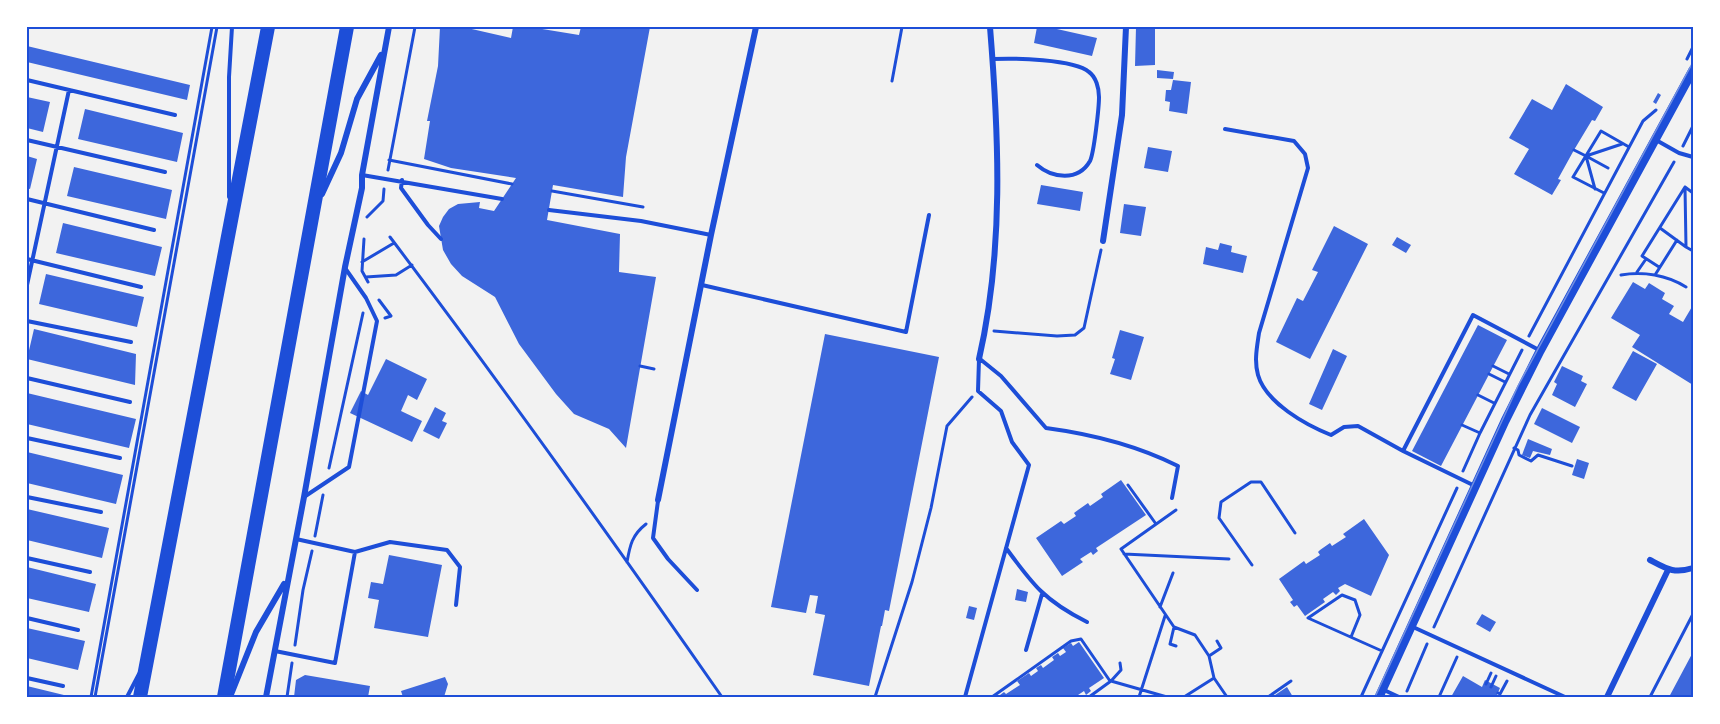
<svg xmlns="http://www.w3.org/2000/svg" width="1720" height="724" font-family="Poppins,sans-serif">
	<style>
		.building { fill: #3d67dc }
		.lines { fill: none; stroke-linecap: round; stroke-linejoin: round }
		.path { stroke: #1d4ed8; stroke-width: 3 }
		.service { stroke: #1d4ed8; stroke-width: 4 }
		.minor { stroke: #1d4ed8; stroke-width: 6 }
		.tertiary { stroke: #1d4ed8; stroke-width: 9 }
		.trunk { stroke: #1d4ed8; stroke-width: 14 }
		.tram { stroke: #7290e2; stroke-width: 1.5 }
		.neatline { fill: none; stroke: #1d4ed8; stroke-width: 2 }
	</style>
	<rect width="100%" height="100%" fill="#f2f2f2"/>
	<path class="building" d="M440,27H463L511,38L513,27H530L579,35L581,27H650L626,157L623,197L553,185L547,220L620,234L619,272L656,277L626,448L609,429L574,414L556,394L519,344L495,297L462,276L451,264L443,250L439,226L443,217L449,209L458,204L480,202L479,208L494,211L516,178L451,168L424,159L430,121H427L438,66Z
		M1037,27H1048L1097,38L1092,56L1034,43Z
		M1136,27H1155V65L1135,66Z
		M27,46L190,85L187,100L27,62Z
		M1157,70L1174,72L1173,79L1157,78Z
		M1173,80L1191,82L1187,114L1169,111L1170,102L1165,101L1166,90H1171Z
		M1566,84L1603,107L1595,121L1592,120L1574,150L1558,179L1561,180L1552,195L1514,174L1529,149L1509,138L1532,99L1552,110Z
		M1658,93L1661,95L1656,104L1653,102Z
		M27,97L50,102L43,132L27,128Z
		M85,109L183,133L177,162L78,139Z
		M1148,147L1172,151L1168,172L1144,168Z
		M27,156L37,159L30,189L27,188Z
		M74,167L172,190L166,219L67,196Z
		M1041,185L1083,192L1080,211L1037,204Z
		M1124,204L1146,207L1141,236L1120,233Z
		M63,223L162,247L155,276L56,253Z
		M1334,226L1368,244L1310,359L1276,342L1297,298L1303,301L1318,272L1312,270Z
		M1397,237L1411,245L1406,253L1392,245Z
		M1220,243L1232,246L1231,252L1247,256L1243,273L1203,264L1206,247L1218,250Z
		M46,274L144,297L137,327L39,304Z
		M1633,282L1645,289L1649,283L1665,293L1662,299L1674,306L1669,314L1683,322L1693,305V385L1632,347L1640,335L1611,318Z
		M1478,325L1507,340L1441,466L1412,451Z
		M34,329L136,354L135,385L27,359Z
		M1120,330L1144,337L1131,380L1110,374L1115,359L1112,358Z
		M825,334L939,357L889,611L885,610L882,626H881L869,686L813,675L825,615L815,613L818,596L810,595L806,613L771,607Z
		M1333,349L1347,356L1322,410L1309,404Z
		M1633,351L1657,364L1636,401L1612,388Z
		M386,359L427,379L417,400L408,395L401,411L422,421L412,442L350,413L361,391L368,395Z
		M1562,366L1583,376L1581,381L1587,384L1575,407L1552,395L1557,384L1554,382Z
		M27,393L136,419L129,448L27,424Z
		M435,407L446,413L442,421L447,423L439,439L423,431Z
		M1542,408L1580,427L1572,443L1534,424Z
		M1528,439L1552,449L1550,455L1533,451L1530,458L1522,455Z
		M27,452L123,475L116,504L27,483Z
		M1577,459L1589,463L1584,479L1572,475Z
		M1121,480L1146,515L1096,548L1098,551L1093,555L1091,552L1080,559L1083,562L1062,576L1036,538L1061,521L1064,524L1076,516L1074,513L1078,510L1088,503L1090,506L1103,497L1101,494Z
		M27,509L109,528L102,558L27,540Z
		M1364,519L1389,555L1371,596L1345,584L1338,588L1340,591L1336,595L1333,592L1323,599L1325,602L1305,616L1297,605L1294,607L1290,602L1293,600L1279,579L1304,561L1306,564L1320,555L1318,552L1320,550L1330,543L1332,546L1346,537L1343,534Z
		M389,555L442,565L428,637L374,628L379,600L368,598L371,582L383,584Z
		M27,567L96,584L89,612L27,598Z
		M1017,589L1028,592L1026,602L1015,600Z
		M969,606L977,608L974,620L966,618Z
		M1482,614L1496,622L1490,632L1476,624Z
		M27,628L85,641L78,670L27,658Z
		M1079,642L1104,678L1089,688L1091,691L1086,695L1084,691L1075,697H1002L1000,695L1004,692L1006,694L1020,685L1017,681L1029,673L1031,676L1038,671L1036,668L1041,665L1043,668L1054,660L1052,657L1058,653L1060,656L1066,652L1063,648L1071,643L1073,646Z
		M1693,652V697H1669Z
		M305,675L370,686L368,697H337L324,695L325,697H294L296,680Z
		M1463,676L1482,687L1485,680L1500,688L1497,695L1501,697H1451Z
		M445,677L448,684L444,697H403L401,691Z
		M27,686L68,696V697H27Z
		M1287,687L1293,697H1272Z"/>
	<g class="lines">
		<path class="path" d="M1687,59L1693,47
			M892,81L902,27
			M1683,146L1693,126
			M1574,150L1586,156L1595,189
			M389,160L512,184
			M1608,168L1586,156L1622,144
			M388,170L415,27
			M552,191L643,207
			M1604,193L1573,177L1601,131L1629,147
			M1693,193L1685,187L1686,247L1693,251
			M367,217L383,201L384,189
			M1660,228L1686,247
			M390,237C504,388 614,542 722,697
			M364,239L362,271L368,282
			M362,262L394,243
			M1659,267L1642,256L1685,187
			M1637,272L1646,259
			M1621,275C1643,271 1667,275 1686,287
			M1655,275L1677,240
			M366,277L396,275L412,265
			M379,300L391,316L385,318
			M994,331L1057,336L1075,335L1084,328L1101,250
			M1529,336L1643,121L1656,110
			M640,366L654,369
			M1493,366L1509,374
			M1489,374L1505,382
			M1478,395L1494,403
			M1462,425L1480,433
			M1514,448L1518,450L1519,455L1531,461L1538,455L1572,466
			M329,468L363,313
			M1463,471L1480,433L1522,350
			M1128,485L1156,524
			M1176,510L1121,549L1174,627L1195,635L1209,656L1214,678L1184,697
			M315,536L323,495
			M1124,554L1229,559
			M627,562C630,545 632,535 646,524
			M1252,565L1219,518L1221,502L1251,482H1261L1295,533
			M1160,607L1173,573
			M1174,627L1170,644L1176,646
			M1434,627L1530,415L1674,162
			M1351,637L1360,615L1355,600L1342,595L1308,618L1382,651
			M295,645L303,590L312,551
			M1209,656L1221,648L1217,641
			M1214,678L1227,697
			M1111,681L1121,670L1120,663
			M1486,684L1491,673
			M1491,687L1496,676
			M1407,691L1427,644
			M1498,693L1500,694L1507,681
			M91,697L212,27
			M95,697L217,27
			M287,697L292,663
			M875,697L912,582L931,508L947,426L972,397
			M992,697L1071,641L1081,639L1110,681
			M1089,697L1111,681L1167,697
			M1139,697L1165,616
			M1268,697L1291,681
			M1361,697L1457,488
			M1439,697L1457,657
			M1650,697L1693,614"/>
		<path class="service" d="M993,59C1013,58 1074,59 1089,72C1096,77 1099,88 1099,97C1099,107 1094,153 1090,161C1078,182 1052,178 1037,165
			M27,80L175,115
			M1225,129L1294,141L1305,154L1308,168L1259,333C1257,347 1254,361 1258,375C1266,403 1306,425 1331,435L1344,427L1358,426L1403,451
			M27,140L165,172
			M1656,140L1679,153L1693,157
			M362,175L502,199
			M402,180L401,188L428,225L441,239
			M229,197V77L232,27
			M27,199L154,230
			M549,210L641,221L711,235
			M27,259L141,287
			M27,285L69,90
			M702,285L906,332L929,215
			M27,321L131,342
			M980,359L1001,376L1046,428C1091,434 1138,446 1178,466L1172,498
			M27,378L130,402
			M27,438L120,458
			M1475,486L1403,451L1473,315L1539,350
			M27,497L101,512
			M304,497L349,467L377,321L366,298L345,268
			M658,501L653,538L668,559L697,590
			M1006,548C1033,585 1045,601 1087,622
			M355,552L390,542L447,550L460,567L456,605
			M27,558L90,572
			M27,618L78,630
			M1413,627L1565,697
			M1026,650L1042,594
			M275,651L335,663L355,552L296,539
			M27,678L63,686
			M1384,690L1399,697
			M127,697L139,674
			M965,697L1029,465L1012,442L1001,411L978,391L979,359"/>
		<path class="minor" d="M322,194L341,153L357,99L381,55
			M1103,241L1122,115L1126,27
			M979,359C1004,250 999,138 990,27
			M658,500L711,235L756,27
			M1650,560C1667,569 1674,574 1693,568
			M230,697L256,632L284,584
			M266,697L304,497L345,267L362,188V175L389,27
			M1607,697L1668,570"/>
		<path class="tertiary" d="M1379,697L1505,421L1540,351L1693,70"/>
		<path class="trunk" d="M140,697L268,27
			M224,697L347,27"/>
		<path class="tram" d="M1375,697L1518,386L1693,62"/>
	</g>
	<rect width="1720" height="724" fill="none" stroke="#ffffff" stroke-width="57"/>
	<rect x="28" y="28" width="1664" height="668" class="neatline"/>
</svg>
